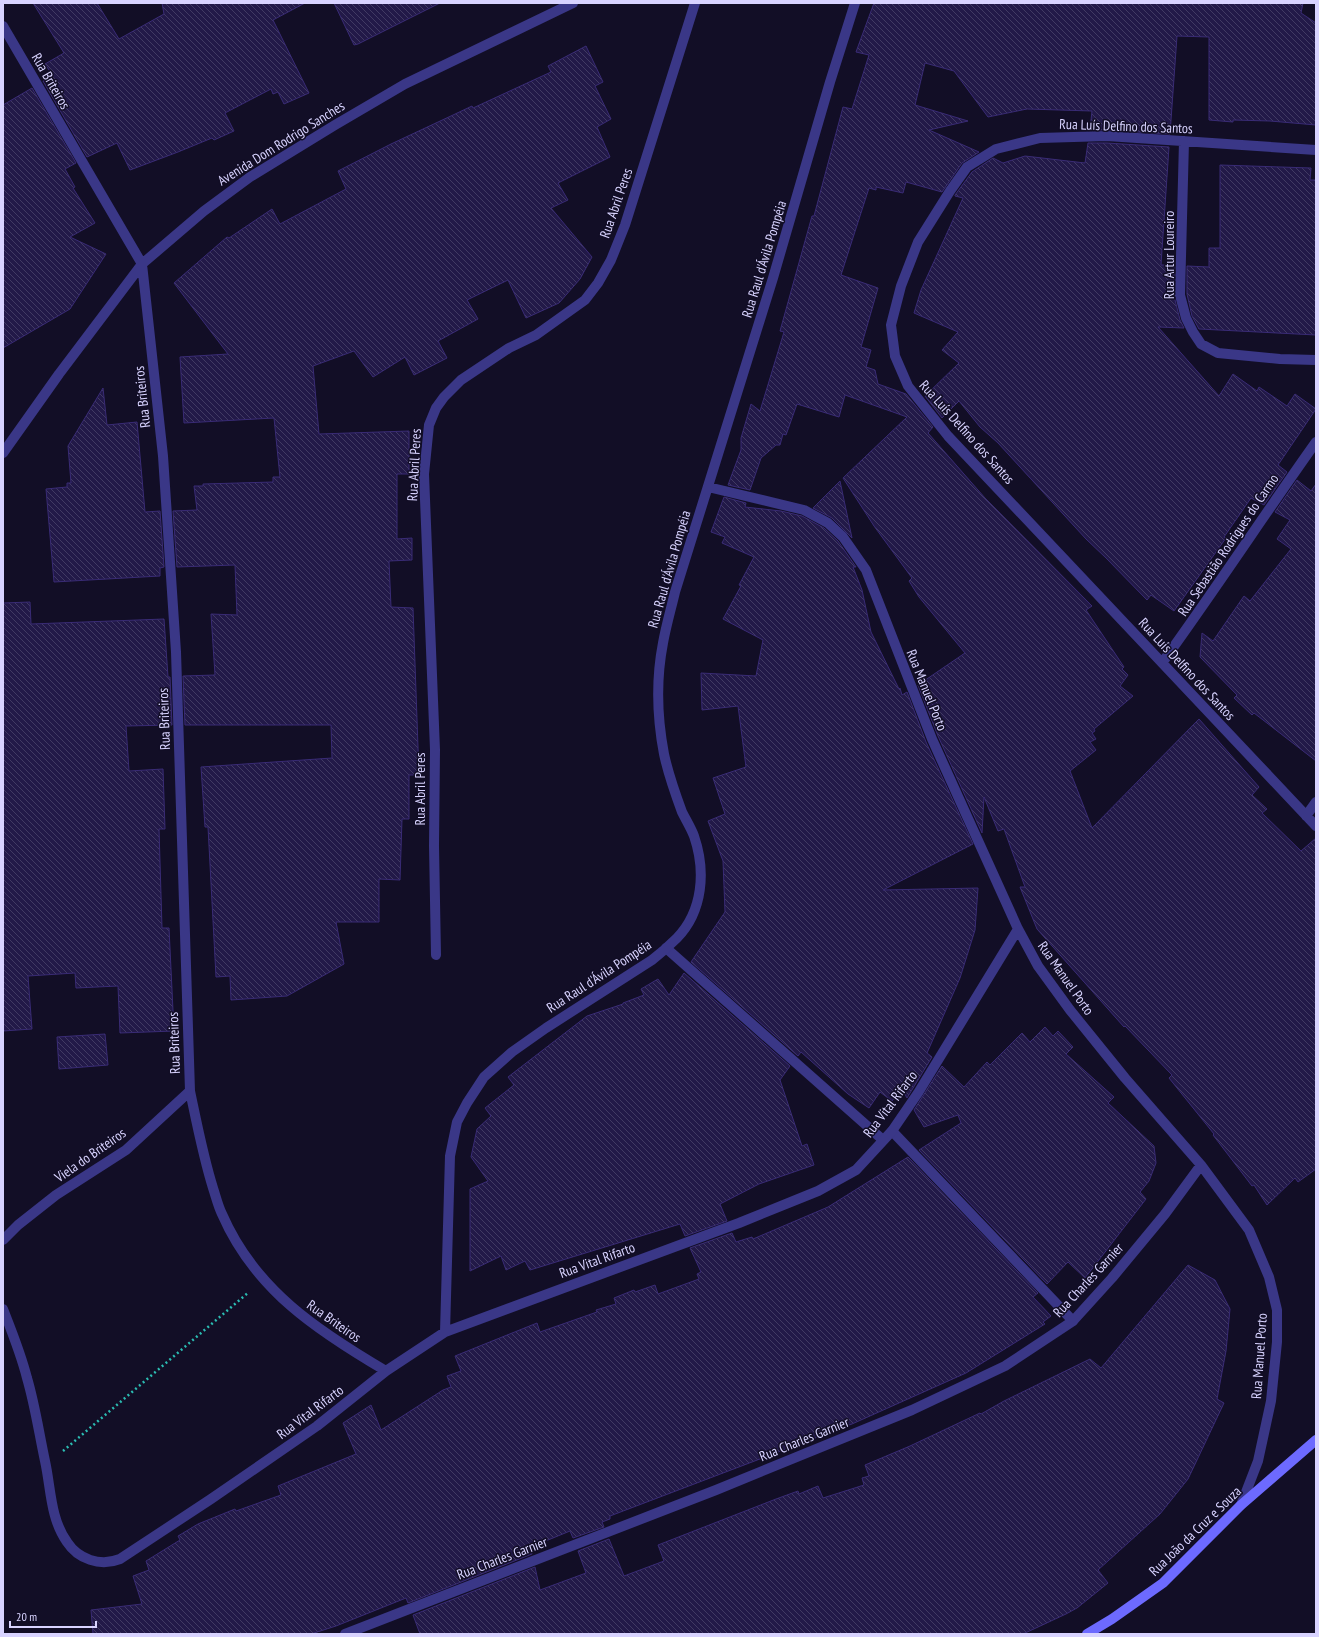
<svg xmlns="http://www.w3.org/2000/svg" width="1319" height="1637" font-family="'PT Sans Narrow',sans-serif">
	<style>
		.building { fill: url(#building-back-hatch); stroke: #392b75 }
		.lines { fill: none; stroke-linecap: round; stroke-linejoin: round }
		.path { stroke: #2bbcb2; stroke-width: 2.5; stroke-dasharray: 2 3; stroke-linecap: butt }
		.lane { stroke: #3a3787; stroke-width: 10 }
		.street { stroke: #3a3787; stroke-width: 10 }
		.secondary { stroke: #6d6aff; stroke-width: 10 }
		.labels { text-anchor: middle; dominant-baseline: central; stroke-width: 3; stroke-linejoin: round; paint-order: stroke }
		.street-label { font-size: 14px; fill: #d8d3ff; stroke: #120e26 }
	</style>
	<defs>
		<pattern id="building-back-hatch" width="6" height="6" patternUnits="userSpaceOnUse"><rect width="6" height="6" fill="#221948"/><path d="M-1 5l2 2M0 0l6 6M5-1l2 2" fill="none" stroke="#413a63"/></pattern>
	</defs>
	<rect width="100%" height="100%" fill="#120e26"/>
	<path class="building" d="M33,3H97L119,39L164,14L162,3H305L273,20L309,93L284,104L278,92L273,94L271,89L225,113L234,131L214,140L212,138L178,152L130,170L117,143L87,157L43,81L53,76L45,64L64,53Z
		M334,3H440L358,44L354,45Z
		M874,3H1303L1301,13L1316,23V125L1270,121L1233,120V122L1209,120V37L1177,36L1170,134L1107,130H1090L1092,111L1027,109L988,117L954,71L925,63L915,105L968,121L929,130L979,152L962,163L942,192L906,182L903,193L876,187V190L869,188L841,275L878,288L861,347L871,350L866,367L875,370L878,384L906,394L933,427L928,433L985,498L1092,606L1086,610L1124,667L1122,669L1128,675L1120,686L1133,696L1094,729L1095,731L1092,733L1096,739L1090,742L1096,750L1070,771L1092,828L1199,719L1259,787L1252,795L1267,809L1262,813L1301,851L1316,838V1169L1298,1182L1295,1178L1267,1205L1254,1185L1252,1186L1213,1135L1214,1134L1169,1078L1172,1075L1125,1026L1124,1027L1037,929L1020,887H1025L1004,829L998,831L984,797L982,833L938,736L918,685L965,653L919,597L909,581L912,578L874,526L843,478L907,417L845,395L839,417L797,404L786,435L783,434L780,445H776L761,458L750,490L728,485L741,450V438L751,404L760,411L784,332L780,331L812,216H814L843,107L852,109L869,55L856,52Z
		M586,46L603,82L595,86L611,119L597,127L610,157L558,183L568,200L551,208L592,257L580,279L559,303L526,318L508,280L467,300L478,319L438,341L447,358L414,375L405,357L373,377L354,351L313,366L319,434L409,431V474H397V539L412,538V560L389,561L391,607L413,608L419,775H409V819H402L400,880L379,879V922H336L344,964L287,996L231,1000L230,976L216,977L208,827H205L201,767L332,758L331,725H185L183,676L215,675L211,614L237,615L235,565L177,567L173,511L197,510L194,486H203V484L273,482V477H280L274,418L184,423L180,357L228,354L174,283L227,237L229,238L272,209L280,224L346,189L338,171L391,144L453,115L472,106L473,108L551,72L548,66Z
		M32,88L76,163L65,169L75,187L73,188L95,223L70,237L106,254L70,309L3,348V105Z
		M1088,143H1107L1169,147L1161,265H1174V296L1180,320L1184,328L1158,327L1219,396L1233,374L1257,391L1259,387L1287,406L1295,394L1316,409L1278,465L1287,472L1264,505L1251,498L1224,537L1226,538L1174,611L1151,595L1147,600L1106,558L1086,539L998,443L980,427L959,401L942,418L925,396L959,363L942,350L958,332L914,313L921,290L963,198L955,196V195L972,172L993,158L1003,163L1025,156L1085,163Z
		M1220,165L1311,168L1310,180H1316V335L1199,329L1192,316L1187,294V266L1209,267V248H1220Z
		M103,388L107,425L137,422L145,512L160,511L164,567L160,568V576L54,582L46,489L67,487V483H71L68,446Z
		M1297,480L1311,491L1316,484V761L1254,713L1252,715L1234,698L1237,695L1200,657L1202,633L1213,641L1244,596L1250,601L1291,549L1277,539L1290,520L1275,512Z
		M840,481L852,538L832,518L813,508Z
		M724,497L746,503L745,507L781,511L802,516L824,528L838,541L856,567H853L862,590L871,632L899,689L900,688L902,695L907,692L926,742L973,844L883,890L978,888L975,930L960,978L927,1053L932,1057L907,1098L902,1089L892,1101L880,1092L869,1108L848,1094L801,1052L798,1056L691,962L725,912L723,861L708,821L725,814L713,778L746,767L738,706L702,710L701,673L756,676L763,640L723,619L741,586L739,585L754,557L722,543L725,537L711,532Z
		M30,602L31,624L164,619L168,677H170L172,725L126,726L129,771L163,769L165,829H159L162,928H169L174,1031L120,1033L118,986L76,988L75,973L28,976L32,1029L3,1031V603Z
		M684,973L790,1066L780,1080L802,1146L807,1144L814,1165L759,1184L720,1204L727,1221L685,1236L680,1224L530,1270L525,1261L506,1270L501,1256L470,1271V1189L488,1181L471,1157L477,1129L491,1116L485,1108L514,1085L508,1077L587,1016L623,1004V1003L644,995L641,989L658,979L669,995Z
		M1045,1027L1053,1036L1058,1031L1073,1047L1066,1054L1114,1097L1108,1103L1154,1146L1156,1163L1149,1181L1140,1192L1146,1199L1085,1278L1068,1262L1047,1284L919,1150L961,1123L958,1115L924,1127L914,1110L942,1066L964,1087L987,1062L990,1065L1022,1033L1030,1042Z
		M105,1034L108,1065L59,1069L57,1037Z
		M908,1157L1038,1293L1033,1297L1051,1316L1043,1322L1045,1324L966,1373L852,1424L610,1516V1519L602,1522L604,1527L573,1538L570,1531L531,1547L532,1554L408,1603L406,1598L336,1626L311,1634H93L91,1610L142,1604L133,1576L149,1570L146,1561L180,1540L178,1536L198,1524L235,1509L236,1511L281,1495L278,1486L356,1454L343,1423L371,1405L381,1430L443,1390L451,1387L447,1376L461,1371L455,1356L537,1323L540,1332L597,1312L596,1310L616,1304L614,1298L634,1290L635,1292L655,1285L658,1294L699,1279L697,1274L701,1272L690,1248L732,1233L736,1242L752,1237L753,1239L828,1207Z
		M1188,1265L1215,1280L1230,1309L1226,1351L1217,1399L1224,1403L1188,1479L1160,1514L1098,1570L1108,1583L1077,1608L1066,1614L1023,1634H420L413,1615L535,1567L540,1590L586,1573L578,1551L609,1539L624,1576L664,1561L658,1545L776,1499L798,1491L799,1494L818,1486L823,1498L864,1485L862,1478L869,1476L865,1465L910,1446L980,1413L981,1414L1004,1401L1090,1359L1101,1368Z"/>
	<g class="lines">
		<path class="path" d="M63,1451L249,1292"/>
		<path class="lane" d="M666,948L883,1140
			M892,1131L1073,1321"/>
		<path class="street" d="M3,26L142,264L163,456L176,652L190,1091C197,1124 203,1156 213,1188C216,1197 218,1206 222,1214C255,1290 318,1331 386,1371
			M1184,141L1180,295L1186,318L1193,332L1201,344L1218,353L1280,359L1316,360
			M1316,150L1107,136L1040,138L996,149L967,167L950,191L918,242L901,286L891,325L895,356L908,386L948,436L1316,826
			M3,453L59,374L142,264L204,211L250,177L335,125L405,84L573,3
			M708,487L804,510L828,523L843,537L866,570L932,739L1018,929L1038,966L1070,1010L1125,1078L1201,1165L1249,1230L1269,1277L1277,1310V1342L1271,1401L1258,1461L1241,1505
			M1162,663C1215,590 1264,515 1316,442
			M1306,816L1316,802
			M436,955L434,846L435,750L424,474L429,425L436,408L444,397L461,380L509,348L536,335L585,300L598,283L611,260L625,225L695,3
			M3,1240L18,1225L56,1195L126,1150L190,1091
			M3,1309C12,1332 21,1354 27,1378C35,1405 39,1433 45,1461C51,1488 50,1518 67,1542C78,1559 100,1567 120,1559L211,1499L317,1426L386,1371L445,1332L739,1223L818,1191L856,1170L892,1131L918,1093L1018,929
			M445,1332L450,1156L457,1122L467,1103L484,1077L512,1052L546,1028L652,960C661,953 669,946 677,938C703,911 706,871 694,836C691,828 686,820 682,812C675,793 668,773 664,754C657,717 656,679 663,643C666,626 671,609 675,592L773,278L830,82L855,3
			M345,1634L716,1490L912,1410L1005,1366L1073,1321L1112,1278L1165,1214L1201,1165"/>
		<path class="secondary" d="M1087,1634L1112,1619L1163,1583L1241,1505L1316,1440"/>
	</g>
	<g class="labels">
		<g class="street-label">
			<text transform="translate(51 81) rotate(60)">Rua Briteiros</text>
			<text transform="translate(1126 126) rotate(2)">Rua Luís Delfino dos Santos</text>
			<text transform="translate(281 143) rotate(-32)">Avenida Dom Rodrigo Sanches</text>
			<text transform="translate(616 203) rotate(-71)">Rua Abril Peres</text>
			<text transform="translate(1169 255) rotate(-90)">Rua Artur Loureiro</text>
			<text transform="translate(764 259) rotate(-73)">Rua Raul d'Ávila Pompéia</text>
			<text transform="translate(142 397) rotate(-96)">Rua Briteiros</text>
			<text transform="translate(967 432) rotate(48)">Rua Luís Delfino dos Santos</text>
			<text transform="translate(414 465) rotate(-87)">Rua Abril Peres</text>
			<text transform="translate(1228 545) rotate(-56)">Rua Sebastião Rodrigues do Carmo</text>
			<text transform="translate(669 569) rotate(-74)">Rua Raul d'Ávila Pompéia</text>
			<text transform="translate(1187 669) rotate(47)">Rua Luís Delfino dos Santos</text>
			<text transform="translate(927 690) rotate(68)">Rua Manuel Porto</text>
			<text transform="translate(164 719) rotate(-92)">Rua Briteiros</text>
			<text transform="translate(420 789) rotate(-90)">Rua Abril Peres</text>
			<text transform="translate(599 976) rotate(-33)">Rua Raul d'Ávila Pompéia</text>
			<text transform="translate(1066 978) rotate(55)">Rua Manuel Porto</text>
			<text transform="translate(174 1043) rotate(-92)">Rua Briteiros</text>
			<text transform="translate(890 1104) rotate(-53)">Rua Vital Rifarto</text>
			<text transform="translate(90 1155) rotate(-35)">Viela do Briteiros</text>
			<text transform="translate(597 1260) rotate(-20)">Rua Vital Rifarto</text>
			<text transform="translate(1088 1280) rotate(-47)">Rua Charles Garnier</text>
			<text transform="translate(334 1321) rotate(35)">Rua Briteiros</text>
			<text transform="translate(1259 1356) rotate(-86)">Rua Manuel Porto</text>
			<text transform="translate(310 1412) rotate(-37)">Rua Vital Rifarto</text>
			<text transform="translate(804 1439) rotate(-22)">Rua Charles Garnier</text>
			<text transform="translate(1195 1531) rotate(-44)">Rua João da Cruz e Souza</text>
			<text transform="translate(502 1558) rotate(-21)">Rua Charles Garnier</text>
		</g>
	</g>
	<rect width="1319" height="1637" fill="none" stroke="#d8d3ff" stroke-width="8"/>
	<path d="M10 1621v6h86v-6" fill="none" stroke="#d8d3ff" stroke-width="2"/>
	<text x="16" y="1621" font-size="12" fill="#d8d3ff" stroke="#120e26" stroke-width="3" paint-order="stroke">20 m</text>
</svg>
